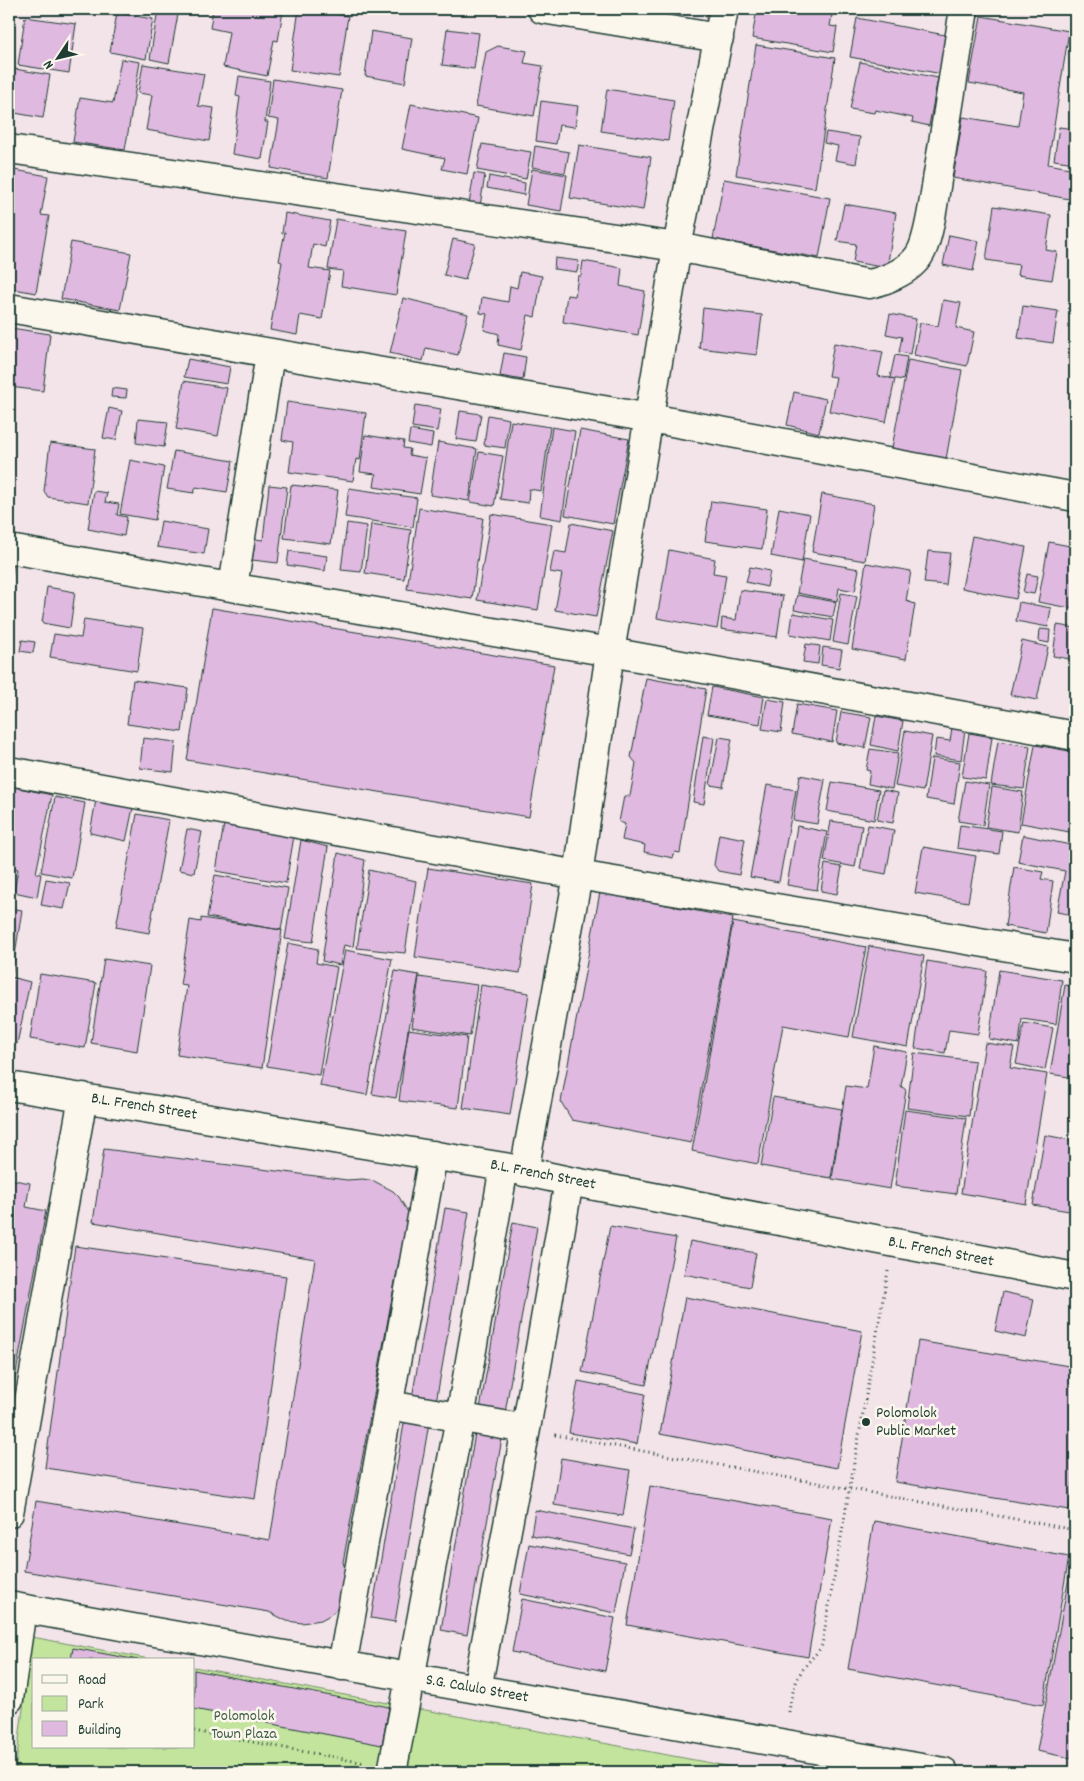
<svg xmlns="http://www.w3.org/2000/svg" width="1084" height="1781" font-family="Dekko,sans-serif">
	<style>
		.green { fill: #c2e49d; stroke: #709068 }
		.building { fill: #e0b9e1; stroke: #1f3d34 }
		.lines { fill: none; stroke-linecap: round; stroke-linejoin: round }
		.minor-casing { stroke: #1f3d34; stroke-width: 31 }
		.path { stroke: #1f3d34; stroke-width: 3; stroke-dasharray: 1 4; stroke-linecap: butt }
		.minor { stroke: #fbf7ec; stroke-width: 28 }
		.poi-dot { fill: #1f3d34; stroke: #fbf7ec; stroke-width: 2 }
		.labels { text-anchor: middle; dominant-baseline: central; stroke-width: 5; stroke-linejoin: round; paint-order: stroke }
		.street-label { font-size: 16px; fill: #1f3d34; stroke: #fbf7ec }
		.poi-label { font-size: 16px; fill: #1f3d34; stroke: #fbf7ec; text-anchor: start }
		.park-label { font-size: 16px; fill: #405e49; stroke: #fbf7ec }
	</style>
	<rect width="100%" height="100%" fill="#f3e4e9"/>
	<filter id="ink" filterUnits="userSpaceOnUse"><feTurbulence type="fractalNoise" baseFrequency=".02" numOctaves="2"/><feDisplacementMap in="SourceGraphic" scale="10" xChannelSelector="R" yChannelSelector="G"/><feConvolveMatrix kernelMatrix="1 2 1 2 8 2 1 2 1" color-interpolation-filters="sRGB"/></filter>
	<g filter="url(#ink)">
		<path class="green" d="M32,1637L155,1660H34V1747H194V1667L759,1772H15Z"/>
		<path class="building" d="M158,9H179L169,63L150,59Z
			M213,9H280V10L283,11L278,41L274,40L267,76L223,67L229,32L210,28Z
			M299,9L348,16L339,77L290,70Z
			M757,9L782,11V9H833L830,26L837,27L833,52L752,38Z
			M117,13L153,19L146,59L110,52Z
			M981,16L1069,31L1048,164L1075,169V200L953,178L963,117L1018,126L1023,92L969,83Z
			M25,17L76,24L69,73L18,65Z
			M857,18L950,36L942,74L850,57Z
			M447,29L479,33L474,69L442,65Z
			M371,31L412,38L405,83L365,76Z
			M756,45L835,58L815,188L736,175Z
			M498,46L527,51L524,63L543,66L534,116L476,106L486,52Z
			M121,59L140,62L125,150L73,142L80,98L113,103Z
			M860,62L938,78L929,126L912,122L913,118L875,110L874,113L850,109Z
			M143,64L204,74L198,106L214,108L209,141L146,130L152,95L138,93Z
			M9,68L50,75L43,118L9,112Z
			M1074,74H1075V96L1071,95Z
			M239,76L270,81L265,122H268L262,159L232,154L240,97L236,96Z
			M273,79L342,90L328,178L271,168L279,120L268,118Z
			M607,89L674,100L668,141L601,131Z
			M541,101L578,106L575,127L559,125L556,144L536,141Z
			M411,104L478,118L467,174L442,169L445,158L402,149Z
			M1059,127L1075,129V163L1054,160Z
			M826,132L860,137L856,164L835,160L838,146L824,143Z
			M482,144L531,152L526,179L477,170Z
			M579,145L651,157L643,210L570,198Z
			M535,146L569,152L565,173L532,167Z
			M9,169L48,176L41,215L49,216L36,293L9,288Z
			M532,169L567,175L561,211L526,205Z
			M474,173L485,175L480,206L469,204Z
			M489,176L525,183L524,195L487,188Z
			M724,179L830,198L819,258L713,239Z
			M844,204L896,213L887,268L853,262L856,244L837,241Z
			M994,206L1051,215L1046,250L1057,252L1052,280L1017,275L1019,265L986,260Z
			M285,213L330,221L325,247L313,244L309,268L330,271L322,319L300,315L297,335L270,330L282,262L279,261L285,232L282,233Z
			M336,219L406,231L396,295L341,286L343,271L328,269Z
			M949,235L979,241L973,271L943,265Z
			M453,239L475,244L465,280L444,275Z
			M71,242L131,253L120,310L61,299Z
			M555,258L579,261L577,272L554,269Z
			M583,261L622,268L620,286L645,291L638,335L563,322L567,295L575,296L578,276H581Z
			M520,272L542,276L535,317L528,315L521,350L498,345L499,334L484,330L487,314L480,313L482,297L508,302L510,286L517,288Z
			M403,298L468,314L458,355L426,348L423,361L390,353Z
			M943,300L961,303L956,328L974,332L967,366L914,355L920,323L938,326Z
			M1023,306L1058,311L1053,343L1018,338Z
			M703,308L762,315L757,355L699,348Z
			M890,314L916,319L910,354L899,352L902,337L886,334Z
			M11,328L50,334L43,391L9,387V344Z
			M834,343L883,352L878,376L895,379L886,422L829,411L836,377L828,376Z
			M504,353L526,357L523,380L500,376Z
			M895,355L907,357L903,380L890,378Z
			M188,359L230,367L227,384L184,377Z
			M908,360L962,370L946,459L892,448Z
			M184,381L227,388L218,436L176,429Z
			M112,388L127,390L126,398L111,397Z
			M794,392L826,399L819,433L787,425Z
			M287,402L366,413L360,460L356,459L353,481L289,472L293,442L282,440Z
			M415,405L441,409L437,431L412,427Z
			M109,408L122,411L116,440L103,438Z
			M460,411L481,414L476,442L456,439Z
			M488,415L509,419L505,448L484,445Z
			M138,419L168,422L164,447L136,443Z
			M511,421L550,427L541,491L529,489L528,503L500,499Z
			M552,427L575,431L562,520L540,516Z
			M410,430L433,434L431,447L408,443Z
			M580,430L629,439L613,524L565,515Z
			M365,435L404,441L403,448L410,449L409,455L426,458L420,494L374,487L376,474L360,472Z
			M438,442L477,449L469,501L430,495Z
			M50,443L95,449L88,503L48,497L44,491Z
			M174,451L233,461L227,492L196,487L194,493L167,489Z
			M479,452L503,456L494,506L470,502Z
			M130,460L164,467L155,520L120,514Z
			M269,485L287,487L278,563L252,560L255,539L263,540Z
			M291,485L338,490L331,544L284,538Z
			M349,488L417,498L413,527L345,517Z
			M94,491L107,493L105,502L119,504L117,515L127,517L124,536L88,529Z
			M822,494L874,504L865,561L812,552Z
			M711,501L767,509L762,549L705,541Z
			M419,508L483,518L472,599L407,589Z
			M779,508L810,514L802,562L771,556Z
			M491,514L552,524L538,610L477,600Z
			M161,521L208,529L204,554L157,547Z
			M347,523L367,526L361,572L341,570Z
			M571,523L613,531L596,617L555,610L562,574L550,572L554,551L566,553Z
			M371,524L411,530L404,579L365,573Z
			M972,536L1026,547L1016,599L962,588Z
			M1049,542L1075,547V609L1038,602Z
			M669,550L715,559L713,573L726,575L717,629L657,618Z
			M289,551L327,556L325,571L287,565Z
			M928,551L950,553L946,585L924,583Z
			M9,559L14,560L9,594Z
			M803,559L859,569L855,591L839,588L837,601L797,593Z
			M866,563L911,571L906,601L915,604L906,659L852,649Z
			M750,567L770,571L767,587L746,582Z
			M1027,574L1038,576L1034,594L1023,592Z
			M47,587L75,592L70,628L42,623Z
			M740,590L783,596L777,637L721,629L722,618L736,620Z
			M841,593L857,596L848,645L833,642Z
			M797,595L836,602L833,617L794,610Z
			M1019,602L1051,608L1048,627L1016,621Z
			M212,608L554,665L529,817L187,760Z
			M793,613L833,620L830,641L790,634Z
			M84,619L143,628L137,671L50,657L54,634L81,638Z
			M1057,625L1075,628V660L1053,656Z
			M1040,629L1050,630L1049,643L1039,641Z
			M22,640L35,642L33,653L20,651Z
			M1022,641L1048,647L1037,700L1010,695Z
			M806,644L820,646L818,664L803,662Z
			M823,647L842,650L839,668L821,665Z
			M646,678L706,689L680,853L675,852L673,858L644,852L645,845L622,840L625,824L619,822L624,796H630L636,763L631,757Z
			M133,680L188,688L182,732L127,724Z
			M712,687L764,697L760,724L707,715Z
			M767,699L785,702L781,732L762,729Z
			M797,704L837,711L832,742L792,734Z
			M841,712L871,717L865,748L836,743Z
			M876,716L903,721L898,751L871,745Z
			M952,727L965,729L961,760L934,756L936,739L950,741Z
			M905,731L932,736L923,791L895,786Z
			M969,733L992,737L986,780L962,777Z
			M703,736L714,738L704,804L693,802Z
			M719,737L732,739L723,787L710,785Z
			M143,738L176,742L173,772L140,768Z
			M998,741L1030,746L1024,789L991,785Z
			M1035,745L1075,752V833L1021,823Z
			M870,749L898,753L892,789L868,784L870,771L866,770Z
			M932,758L960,762L954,804L926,799Z
			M800,775L825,780L817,824L793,820Z
			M965,781L989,785L983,825L958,821Z
			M832,782L879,790L874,820L827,811Z
			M767,785L796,790L779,882L750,877Z
			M9,786L52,795L36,873L41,874L37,897L14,892L18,869L9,867Z
			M992,787L1023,792L1018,832L986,827Z
			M883,790L898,793L893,823L877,820Z
			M55,797L85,803L72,878L41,872Z
			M96,800L133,808L126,841L90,833Z
			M137,814L169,820L149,933L116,927Z
			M831,821L862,826L855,867L824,861Z
			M224,824L294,836L286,883L216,871Z
			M868,825L894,830L886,874L860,869Z
			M960,825L1002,831L999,854L957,848Z
			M797,826L827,832L817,890L787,885Z
			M187,829L202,832L194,873L179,870Z
			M719,834L745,839L739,875L718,871L714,865Z
			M1023,835L1075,846V899L1072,915L1057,912L1065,871L1018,862Z
			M301,840L328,847L313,942L285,939Z
			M923,847L976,856L968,902L915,893Z
			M338,853L365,860L353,947L344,945L340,965L322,961Z
			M825,864L842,867L837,894L821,891Z
			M1014,867L1043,872L1041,879L1053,881L1046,933L1005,926Z
			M428,868L533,884L520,973L415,957Z
			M369,870L416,881L405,953L357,948Z
			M215,875L288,888L281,930L207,917Z
			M46,879L70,883L64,909L41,905Z
			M600,892L733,918L691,1143L572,1120L561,1102Z
			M9,908L22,910L12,974H9Z
			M201,918L282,930L262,1068L177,1055L187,986L180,985L190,920L201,922Z
			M733,922L866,947L849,1037L783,1025L758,1164L692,1151Z
			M288,943L318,949L316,963L337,967L319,1075L267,1066Z
			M869,946L924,956L908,1047L853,1037Z
			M345,950L392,959L367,1095L320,1086Z
			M104,959L150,966L137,1051L91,1043Z
			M927,961L987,971L978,1034L949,1030L945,1053L915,1048Z
			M999,970L1062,980L1056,1024L1022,1019L1019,1044L989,1039Z
			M395,971L419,975L396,1098L372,1094Z
			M40,974L96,983L85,1048L30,1039Z
			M11,977L30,982L17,1044L9,1043V986Z
			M419,977L477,985L470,1036L412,1027Z
			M481,985L529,993L510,1115L463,1108Z
			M1065,985L1075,987V1078L1050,1074Z
			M1024,1023L1053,1028L1045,1070L1016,1064Z
			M408,1029L467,1037L458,1108L399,1101Z
			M985,1043L1014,1047L1010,1068L1047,1074L1026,1204L961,1193Z
			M874,1046L907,1052L901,1086L906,1090L890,1189L832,1179L846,1086L867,1089Z
			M914,1053L975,1061L969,1116L907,1108Z
			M773,1097L842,1109L831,1178L761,1166Z
			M905,1110L966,1118L956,1194L895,1186Z
			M1045,1135L1075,1141V1212L1033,1205Z
			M104,1149L347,1180L363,1179L374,1181L393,1191L399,1197L409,1214L406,1253L399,1260L343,1562L346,1572L340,1601L337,1609L330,1615L321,1620L302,1623L287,1621L269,1612L24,1571L36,1501L270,1540L315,1259L93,1222Z
			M9,1179L30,1183L26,1207L46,1211L9,1411Z
			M445,1208L469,1212L436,1402L412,1398Z
			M513,1222L537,1227L505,1413L480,1409Z
			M610,1226L676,1238L646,1385L582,1372Z
			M690,1241L756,1253L750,1287L684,1274Z
			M75,1246L286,1276L255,1499L45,1468Z
			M1003,1292L1034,1299L1026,1338L995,1331Z
			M685,1297L862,1331L837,1468L660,1434Z
			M918,1341L1075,1367V1471L1069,1510L895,1482Z
			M578,1381L645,1394L637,1444L569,1433Z
			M405,1418L429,1423L395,1622L371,1618Z
			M476,1428L503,1433L467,1635L441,1630Z
			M561,1458L630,1470L623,1516L554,1505Z
			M650,1486L832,1518L808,1657L627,1625Z
			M535,1510L634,1529L629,1554L531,1535Z
			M874,1521L1069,1557L1043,1705L848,1669Z
			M529,1544L625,1562L616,1613L520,1594Z
			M1075,1544V1759L1037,1751Z
			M522,1599L615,1618L605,1671L512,1652Z
			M73,1648L138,1660H71Z
			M194,1670L389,1707L382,1745L194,1709Z"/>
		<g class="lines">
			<defs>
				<path id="minor" d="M542,9L719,38
					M9,149L677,247L869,284C888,280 914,269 922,250C931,230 935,190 939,168C947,115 956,62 964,9
					M9,308L650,418L1075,497
					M9,549L610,652L1075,736
					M233,587L270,354
					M9,771L578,875L1075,958
					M9,1086L504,1167L569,1181L1075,1277
					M524,1172L578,875L610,652L677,247L724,9
					M389,1405L526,1429
					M9,1513L83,1097
					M9,1606L944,1772
					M342,1666L433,1155
					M477,1689L526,1429L569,1181
					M9,1699L22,1609
					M392,1772L460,1418L504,1167"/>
			</defs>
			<use href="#minor" class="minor-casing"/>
			<path class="path" d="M555,1435L1075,1530
				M789,1712C791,1696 796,1676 807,1664C812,1657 818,1653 822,1645L888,1271
				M194,1731L365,1763
				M421,1771L429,1772"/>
			<use href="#minor" class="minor"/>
		</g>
	</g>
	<circle class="poi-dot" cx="866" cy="1422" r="5"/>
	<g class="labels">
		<g class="street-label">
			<text transform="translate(144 1107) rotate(9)">B.L. French Street</text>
			<text transform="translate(543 1175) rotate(11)">B.L. French Street</text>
			<text transform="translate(941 1252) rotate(11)">B.L. French Street</text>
			<text transform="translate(477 1689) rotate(10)">S.G. Calulo Street</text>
		</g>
		<g class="poi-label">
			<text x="876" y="1413">Polomolok<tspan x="876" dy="18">Public Market</tspan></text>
		</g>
		<g class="park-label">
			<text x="244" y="1716">Polomolok<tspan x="244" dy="18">Town Plaza</tspan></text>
		</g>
	</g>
	<rect width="1084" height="1781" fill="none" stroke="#fbf7ec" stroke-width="30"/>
	<rect x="15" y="15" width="1054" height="1751" fill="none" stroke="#1f3d34" stroke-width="2" filter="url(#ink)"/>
	<rect x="32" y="1658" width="162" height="90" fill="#fbf7ec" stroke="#a3ada2"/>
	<rect x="42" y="1675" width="25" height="8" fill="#fbf7ec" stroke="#a3ada2"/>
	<text x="78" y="1684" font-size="15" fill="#1f3d34">Road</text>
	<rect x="42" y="1696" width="25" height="15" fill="#c2e49d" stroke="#a3ada2"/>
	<text x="78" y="1708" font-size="15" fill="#1f3d34">Park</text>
	<rect x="42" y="1721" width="25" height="15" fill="#e0b9e1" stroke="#a3ada2"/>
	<text x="78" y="1734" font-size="15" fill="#1f3d34">Building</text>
	<g transform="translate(58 58) rotate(235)" stroke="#fbf7ec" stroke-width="4" paint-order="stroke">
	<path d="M0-4L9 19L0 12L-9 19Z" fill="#1f3d34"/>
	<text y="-8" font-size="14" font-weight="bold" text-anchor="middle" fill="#1f3d34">N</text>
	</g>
</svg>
